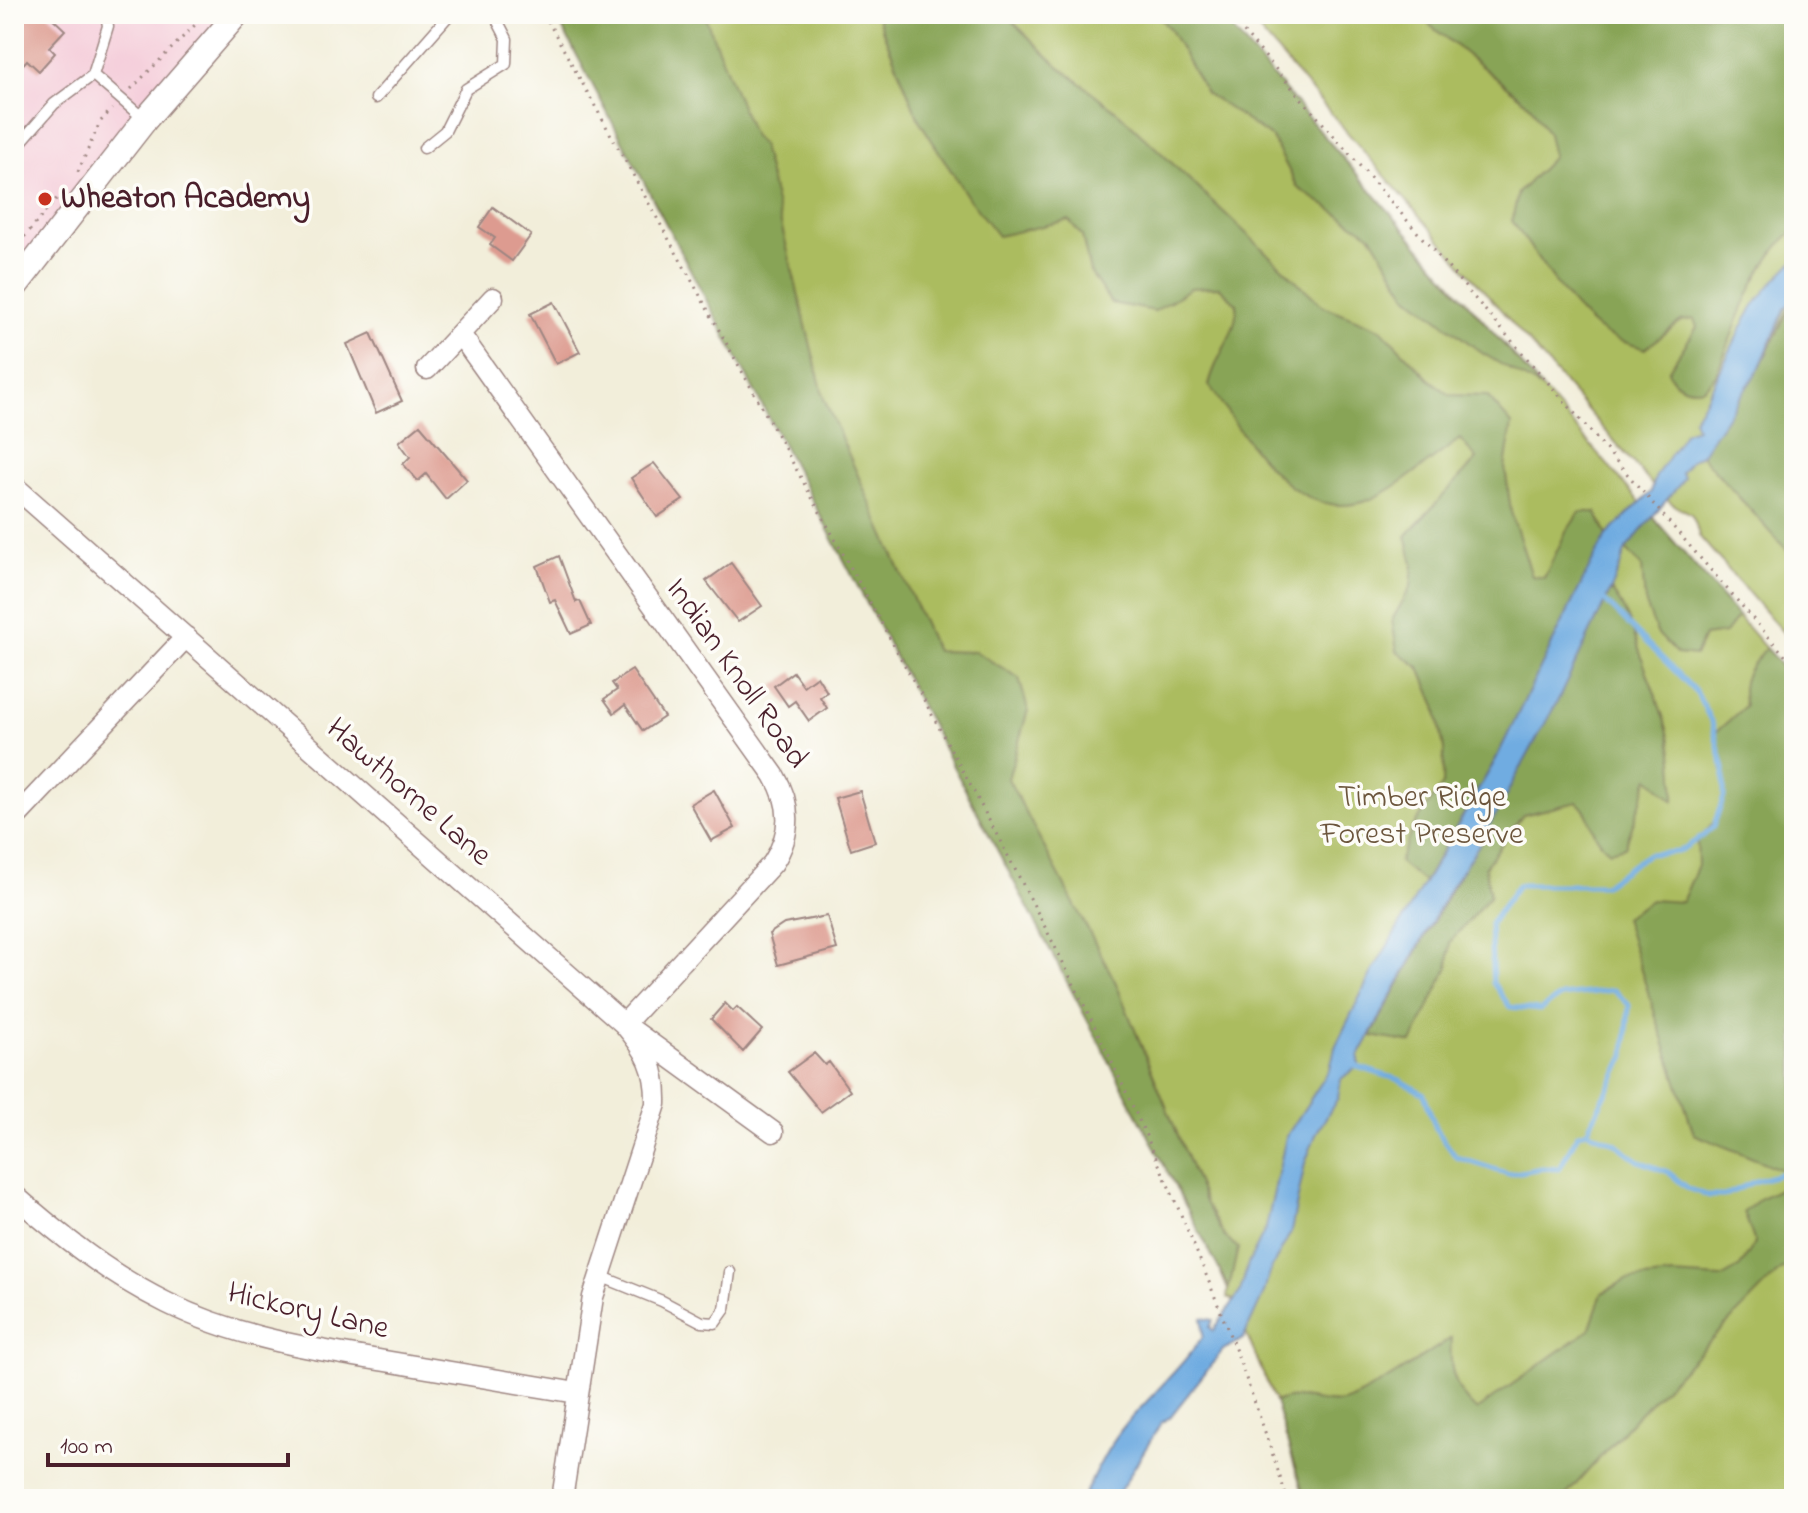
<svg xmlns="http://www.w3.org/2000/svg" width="1808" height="1513" font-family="'Indie Flower',sans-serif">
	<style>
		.built { fill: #f5cfdb }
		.green { fill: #abbc5f; stroke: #7a6e45; stroke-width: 2 }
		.forest { fill: #88a456; stroke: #696240; stroke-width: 2 }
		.water { fill: #6face1; stroke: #5c6686; stroke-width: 2 }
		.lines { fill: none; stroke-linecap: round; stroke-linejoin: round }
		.stream { stroke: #6face1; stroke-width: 5 }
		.building { fill: #dd9b90 }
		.service-casing { stroke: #9e8682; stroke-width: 13 }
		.minor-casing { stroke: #9e8682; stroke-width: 23 }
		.tertiary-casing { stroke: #9e8682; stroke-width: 27 }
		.path { stroke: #9e8682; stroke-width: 3; stroke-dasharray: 2 6; stroke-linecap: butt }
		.service { stroke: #fff; stroke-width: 10 }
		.minor { stroke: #fff; stroke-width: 20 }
		.tertiary { stroke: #fff; stroke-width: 24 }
		.poi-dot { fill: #c8321e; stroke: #fdfcf7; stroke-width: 3 }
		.labels { text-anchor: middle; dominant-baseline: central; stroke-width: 7; stroke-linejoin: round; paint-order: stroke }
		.poi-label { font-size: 32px; font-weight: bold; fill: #4a1f2b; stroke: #fdfcf7; text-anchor: start }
		.street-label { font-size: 32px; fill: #4a1f2b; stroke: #fdfcf7 }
		.park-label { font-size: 32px; fill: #6c563d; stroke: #fdfcf7 }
	</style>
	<rect width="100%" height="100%" fill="#fdfcf7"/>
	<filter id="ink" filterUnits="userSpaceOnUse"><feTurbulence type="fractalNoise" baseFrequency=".0125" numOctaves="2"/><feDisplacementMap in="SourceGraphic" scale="16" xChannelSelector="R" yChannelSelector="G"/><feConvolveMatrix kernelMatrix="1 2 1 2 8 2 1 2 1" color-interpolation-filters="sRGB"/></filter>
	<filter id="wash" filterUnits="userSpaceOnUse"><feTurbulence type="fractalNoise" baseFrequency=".006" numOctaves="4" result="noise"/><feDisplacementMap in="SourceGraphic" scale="32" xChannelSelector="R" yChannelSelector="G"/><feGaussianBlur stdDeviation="1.8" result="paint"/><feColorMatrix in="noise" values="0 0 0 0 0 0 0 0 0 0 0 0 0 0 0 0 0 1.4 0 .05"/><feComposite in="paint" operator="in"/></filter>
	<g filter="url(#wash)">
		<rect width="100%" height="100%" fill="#f2eeda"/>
		<path class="built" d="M14,14H226L14,277Z"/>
		<path class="green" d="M560,14H1219L1794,681V1499H1305L1275,1402L1232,1299L1227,1297L1228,1290L1141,1078Z
			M1245,14H1794V645L1699,536C1691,500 1685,518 1667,499L1684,477L1681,473L1691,460L1701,455L1753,513L1686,433L1656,476L1654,487Z"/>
		<path class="forest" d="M555,14H704L753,136L762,146L824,399L936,651L976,652L1019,678L1028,710L1008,779L1115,981L1206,1204L1224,1236L1238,1248L1229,1288Z
			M876,14H1005L1055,63L1120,114L1323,306L1381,329L1429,379L1450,395L1487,396L1512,424L1505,467L1511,512L1532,576L1544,578L1566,532L1580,512H1596L1607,535L1495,761L1424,882L1399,862L1413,827L1443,784L1444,749L1436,706L1420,668L1397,651L1392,620L1411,587L1413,563L1406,536L1477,459L1460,439C1436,456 1394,491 1369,500C1294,528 1244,435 1209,385C1215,356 1238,333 1237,304L1219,287L1191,288L1155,311L1111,303L1090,272L1082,236L1069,220L998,236L969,199L919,120Z
			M1156,14H1219L1541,388L1482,353L1407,295L1371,235L1298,188L1272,138L1206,93L1169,28Z
			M1416,14H1794V230C1752,266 1737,326 1716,375L1704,388C1688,391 1675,387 1668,371L1697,327L1694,319L1681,321L1645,349C1632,344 1615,341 1604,333C1570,311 1536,254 1512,221L1518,193L1553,157L1548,134L1531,106Z
			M1794,299V558L1701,455L1759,369Z
			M1652,516L1738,616L1725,633L1704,636L1695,656L1677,654L1657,633L1645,602L1642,567L1626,549Z
			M1611,590C1632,616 1636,644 1648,675C1667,725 1676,745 1674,801L1649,778L1625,847L1610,851C1588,835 1595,818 1577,802L1523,815L1485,867L1490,896L1450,942L1448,967L1412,1043L1371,1036C1451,886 1537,742 1611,590Z
			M1766,648L1794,681V1170L1787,1172L1694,1134L1624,918L1651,900L1682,902L1698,865L1697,839C1734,811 1725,773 1715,733L1745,706C1738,680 1749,668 1766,648Z
			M1791,1183L1794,1264L1780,1270L1634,1419L1563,1499H1305L1275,1402C1299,1390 1318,1406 1342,1402C1363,1398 1431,1351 1451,1338C1449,1367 1453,1390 1476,1410L1589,1330L1602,1293L1626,1280L1672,1275L1721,1278L1740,1267L1755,1243L1744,1212L1761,1198Z"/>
		<path class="water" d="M1794,261V298L1785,309L1759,369L1701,455L1691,460L1681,473L1684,477L1680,484L1626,549L1614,583L1558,700L1477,848L1452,885L1359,1056V1065L1341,1079L1338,1098L1317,1132L1305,1163L1291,1232L1270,1271L1264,1293L1243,1339L1223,1350L1170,1417L1161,1423L1115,1499H1082C1097,1470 1111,1438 1134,1415C1158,1389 1183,1365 1203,1336L1202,1318L1213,1320L1210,1327L1213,1331L1240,1292L1248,1264L1266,1228L1286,1137L1330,1069L1335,1047L1370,976L1495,761L1592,562L1607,535L1651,492L1656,476L1685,432L1696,428L1693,419C1720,381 1733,335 1760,298C1770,284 1782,273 1794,261Z"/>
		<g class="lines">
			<path class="stream" d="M1351,1065L1400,1080L1424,1094L1436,1129L1456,1157L1509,1174L1542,1168L1559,1169L1578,1134L1587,1131L1615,1143L1639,1161L1668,1172L1689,1189L1709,1196H1724L1753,1182L1794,1170
				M1587,1131L1625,1056L1629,1005L1614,990L1561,996L1540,1010L1510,1007L1493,983L1490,924L1518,885H1604L1648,854L1678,852L1703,836L1713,827L1724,797V769L1712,723L1697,693L1603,599"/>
		</g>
		<g id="blocks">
			<path class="building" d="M14,14H48L65,30L49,47L55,53L39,71L27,60L14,74Z
				M493,207L531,235L512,261L490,245L495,238L479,227Z
				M554,302L580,352L556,364L530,314Z
				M371,333L402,401L376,413L347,344Z
				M420,425L467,480L446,499L426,474L418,481L403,464L410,457L399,442Z
				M654,463L683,500L657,517L631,478Z
				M559,556L576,602L580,601L591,625L571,634L555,600L550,602L537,566Z
				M731,563L762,606L738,622L706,581Z
				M632,670L664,717L643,731L625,705L614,713L604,699L617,690L612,683Z
				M793,672L803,686L817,676L827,692L820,697L827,708L809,721L795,701L788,706L774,686Z
				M714,790L735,828L711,841L690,804Z
				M860,791L875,842L851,850L835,798Z
				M827,916L837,949L778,965L769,934L784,924Z
				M725,1003L733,1011L737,1007L762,1030L743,1052L711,1019Z
				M814,1053L825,1065L829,1062L850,1091L821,1112L788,1072Z"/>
		</g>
	</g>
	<g filter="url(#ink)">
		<use href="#blocks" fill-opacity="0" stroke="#9e8682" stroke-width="2"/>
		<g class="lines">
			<defs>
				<path id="service" d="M106,14L108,26L93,75L144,119
					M376,98L450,14
					M424,148L445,131L466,89L506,64L507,39L494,14
					M14,150L54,104L93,75
					M600,1276L662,1301L702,1322L715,1323L725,1309L730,1272"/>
				<path id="minor" d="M460,334L774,775C792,805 792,833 773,863L624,1024C647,1051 657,1069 656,1104L593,1297L562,1499
					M427,369L493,298
					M14,486L624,1024L773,1132
					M14,819L186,637
					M14,1195C62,1237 110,1275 167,1303C236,1337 310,1349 385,1361C449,1372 513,1382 577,1393"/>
				<path id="tertiary" d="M14,288L145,120L237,14"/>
			</defs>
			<use href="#service" class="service-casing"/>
			<use href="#minor" class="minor-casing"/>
			<use href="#tertiary" class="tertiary-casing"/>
			<path class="path" d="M544,14C653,211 763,409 872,606C1032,894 1188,1184 1287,1499
				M1228,14L1794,666
				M131,89L206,14
				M78,172L100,122L112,109
				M14,249L58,197"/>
			<use href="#service" class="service"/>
			<use href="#minor" class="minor"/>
			<use href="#tertiary" class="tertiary"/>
		</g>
	</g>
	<circle class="poi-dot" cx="45" cy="199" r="8"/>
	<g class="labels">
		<g class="poi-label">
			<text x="61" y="199">Wheaton Academy</text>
		</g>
		<g class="street-label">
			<text transform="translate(736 674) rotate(55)">Indian Knoll Road</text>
			<text transform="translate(408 793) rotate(41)">Hawthorne Lane</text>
			<text transform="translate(308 1312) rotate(13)">Hickory Lane</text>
		</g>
		<g class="park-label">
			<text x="1422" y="798">Timber Ridge<tspan x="1422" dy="37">Forest Preserve</tspan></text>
		</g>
	</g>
	<rect width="1808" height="1513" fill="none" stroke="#fdfcf7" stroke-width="48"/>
	<path d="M48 1453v12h240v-12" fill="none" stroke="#4a1f2b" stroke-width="4"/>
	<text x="60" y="1453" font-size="24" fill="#4a1f2b" stroke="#fdfcf7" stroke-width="6" paint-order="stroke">100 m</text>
</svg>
